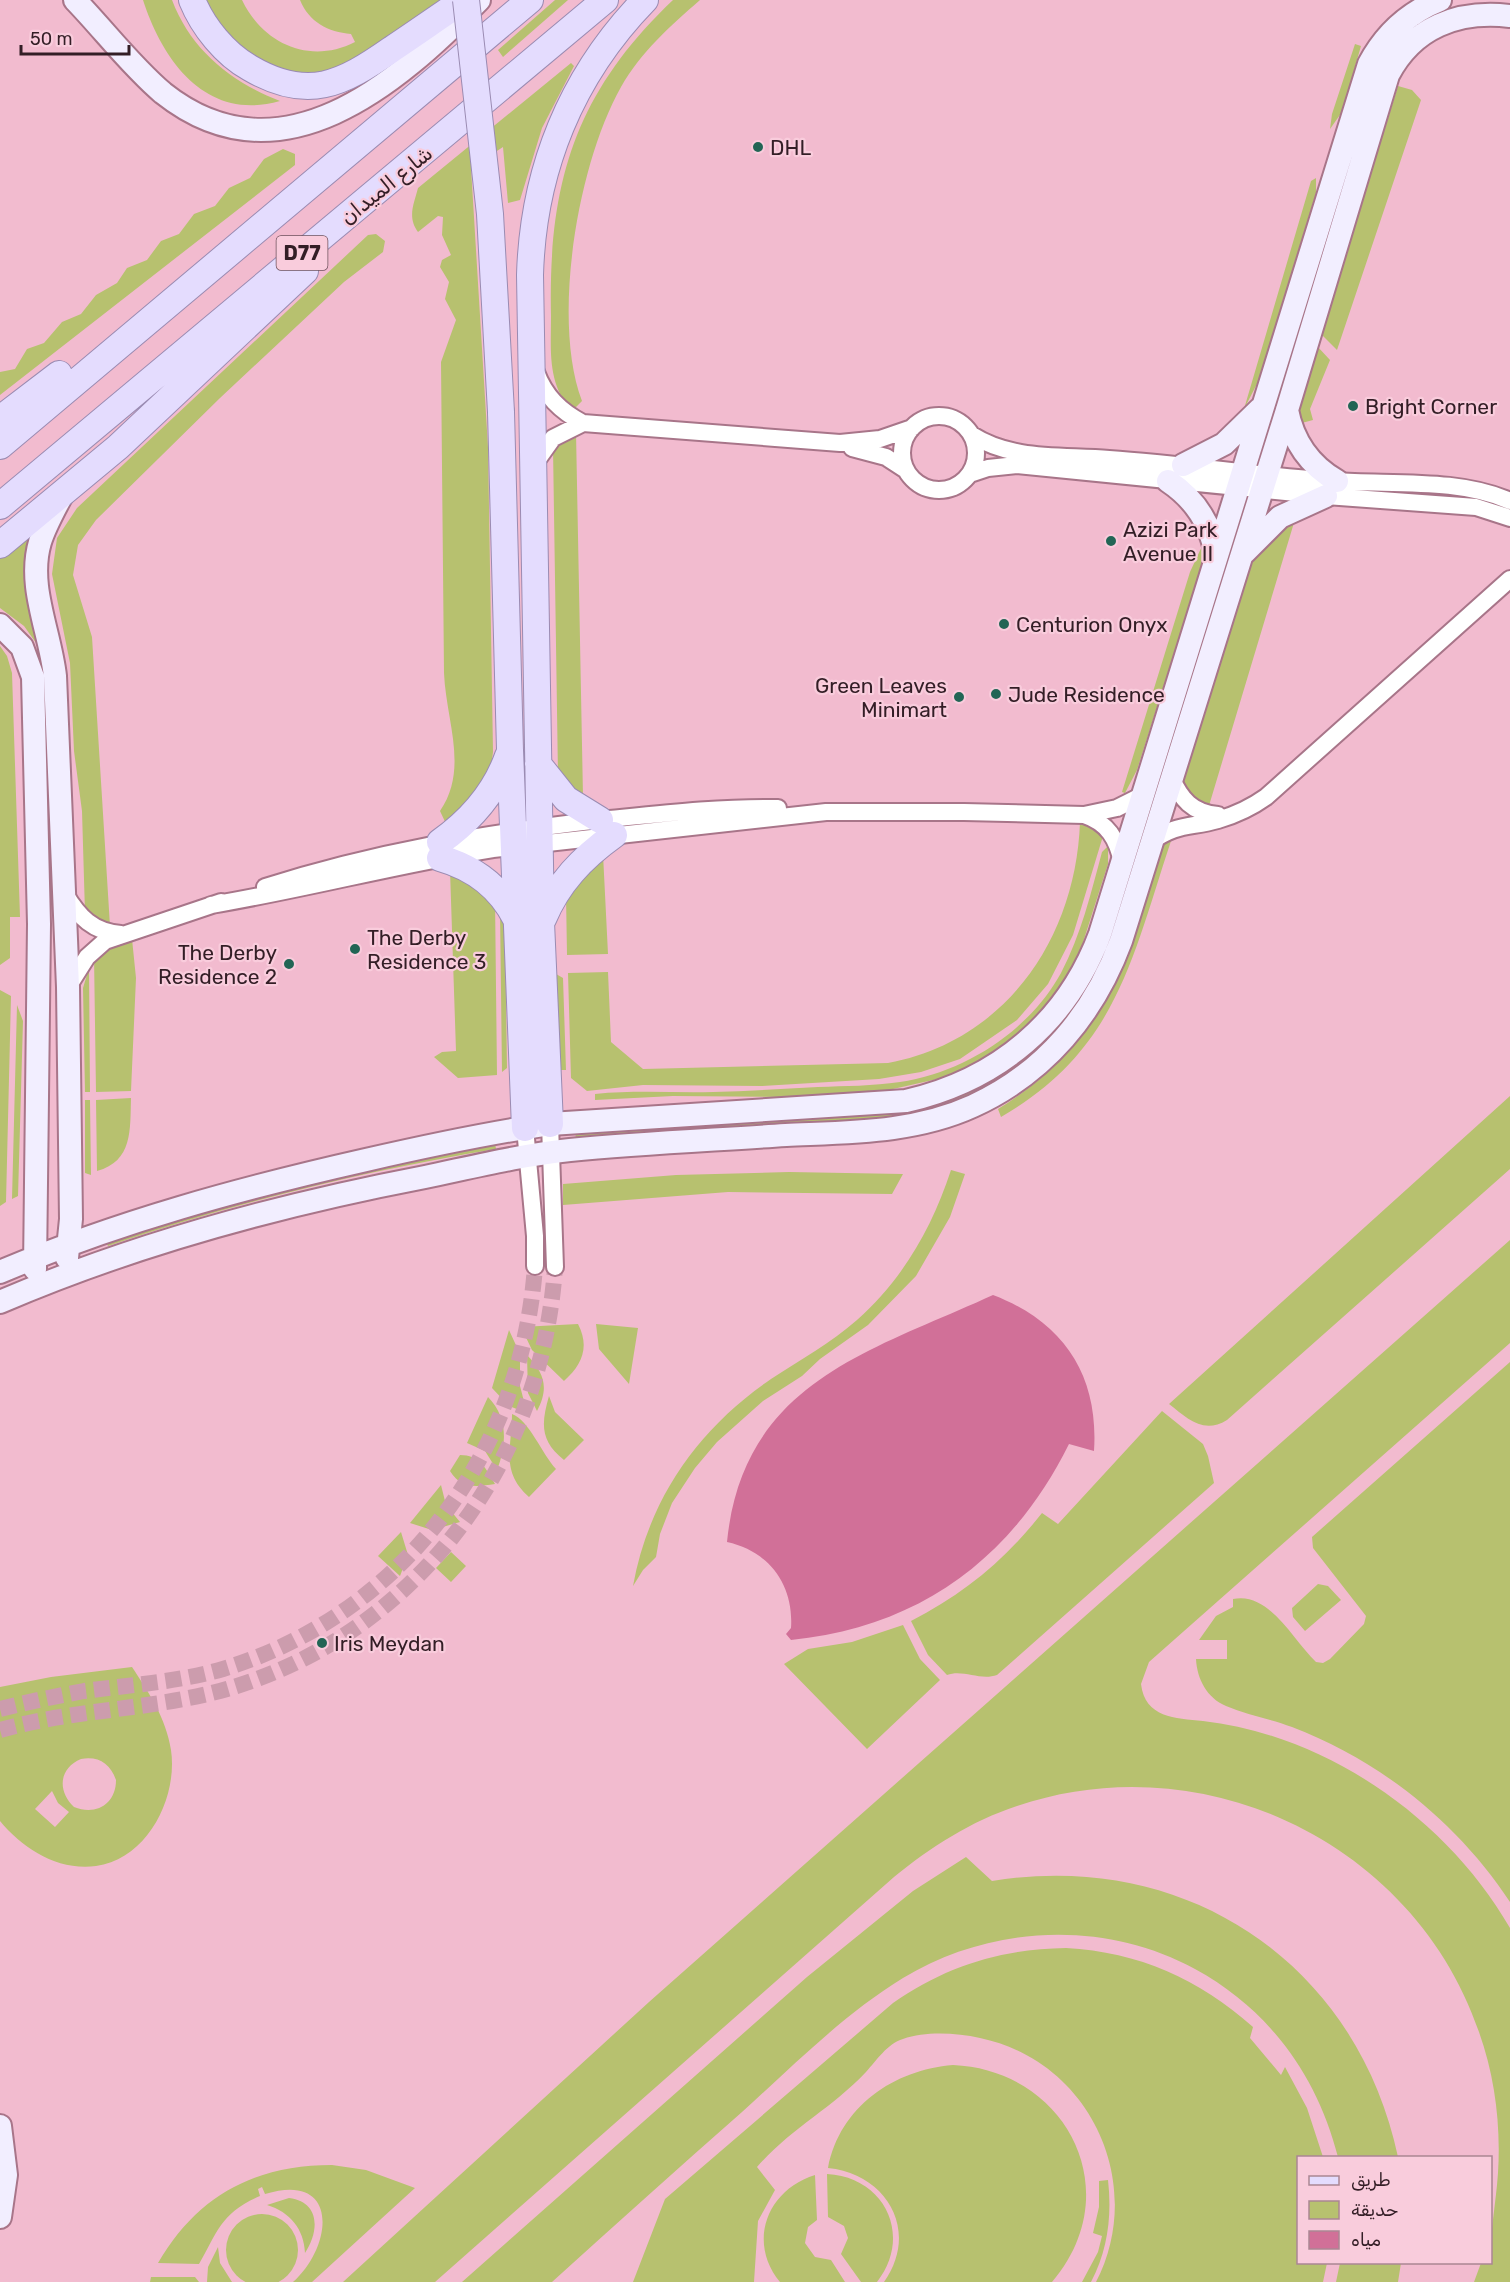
<svg xmlns="http://www.w3.org/2000/svg" width="1510" height="2282" font-family="Rubik,Cairo,sans-serif">
	<style>
		.green { fill: #b7c16f; fill-rule: evenodd }
		.water { fill: #d17098 }
		.lines { fill: none; stroke-linecap: round; stroke-linejoin: round }
		.street-tunnel { stroke: #cc9cad; stroke-width: 16; stroke-dasharray: 16 8; stroke-linecap: butt }
		.street-casing { stroke: #a87589; stroke-width: 20 }
		.secondary-casing { stroke: #a87589; stroke-width: 26 }
		.primary-casing { stroke: #9a8bb2; stroke-width: 28 }
		.street { stroke: #fff; stroke-width: 16 }
		.secondary { stroke: #f2eeff; stroke-width: 22 }
		.primary { stroke: #e4dcfe; stroke-width: 26 }
		.primary-bridge-casing { stroke: #9a8bb2; stroke-width: 28; stroke-linecap: butt }
		.primary-bridge { stroke: #e4dcfe; stroke-width: 26 }
		.poi-dot { fill: #226555; stroke: #f9ccdc; stroke-width: 2 }
		.labels { text-anchor: middle; dominant-baseline: central; stroke-width: 4.5; stroke-linejoin: round; paint-order: stroke }
		.shield { fill: #f9ccdc; stroke: #6e525d; stroke-width: 1.5 }
		.shield-label { font-size: 20px; font-weight: bold; fill: #331e26 }
		.poi-label { font-size: 21px; fill: #331e26; stroke: #f9ccdc; text-anchor: start }
		.street-label { font-size: 21px; fill: #331e26; stroke: #f9ccdc }
	</style>
	<rect width="100%" height="100%" fill="#f2bbcf"/>
	<path class="green" d="M143,0H172C191,50 231,82 280,101C207,122 163,62 143,0Z
		M205,0H242C263,44 310,65 355,42L351,34C328,32 309,22 300,0H450L335,76L288,72L260,60L235,42L215,19Z
		M555,0H568L503,57L498,50Z
		M673,0H700C670,26 641,52 621,87C578,163 551,319 582,401L572,411C547,384 551,350 551,316C548,183 575,93 673,0Z
		M1355,44L1361,46L1342,112L1330,129L1332,114Z
		M571,63L574,66L542,128L520,200L508,203L503,147L471,168L488,447L493,752L490,775L448,828L440,811C469,769 446,721 444,673L441,362L456,320L445,299L449,282L440,267L442,260L451,255L442,235L443,217L438,216L418,232C407,217 414,204 418,188Z
		M1398,86L1412,90L1421,100L1337,350L1321,334Z
		M283,149L295,154V165L0,395V372L15,369L27,349L44,343L62,322L81,314L96,295L117,283L127,268L147,260L161,241L179,234L194,214L215,206L229,188L250,178L264,159Z
		M1316,178V193L1258,382L1244,409L1311,181Z
		M376,234L385,241L383,252L344,282L220,398L96,520L78,545L73,575L92,637L110,926L85,913L82,811L74,751L70,663L52,574L57,538L77,508L368,235Z
		M1317,346L1330,360L1310,409L1313,420L1298,424L1297,412Z
		M576,432L583,797L558,776L553,447Z
		M1296,516L1208,809C1196,804 1184,792 1183,778L1253,555Z
		M1237,518L1240,519L1111,942C1063,1047 1005,1095 892,1119L576,1139L575,1131L887,1111L1058,1023Z
		M31,529L39,647L24,626L0,608V556Z
		M1203,544L1201,568L1137,770L1125,793L1122,792L1190,572Z
		M0,646L7,656L12,673L20,917H10V958L0,965Z
		M1080,822L1103,836L1073,935L1048,984L1017,1020L960,1059L921,1072L879,1079L762,1086L643,1085L587,1091L571,1078L568,973L608,972L611,1042L643,1069L888,1063C1006,1041 1076,938 1080,822Z
		M1168,838L1171,841C1132,958 1117,1050 1001,1117L998,1109C1108,1041 1126,961 1162,845Z
		M1108,846V864L1078,958L1050,1003L1026,1028L978,1062L942,1078L884,1091L780,1097L673,1096L595,1100V1094C635,1090 674,1093 713,1092C748,1091 783,1089 818,1087C845,1086 873,1086 900,1082C965,1072 1029,1031 1061,973C1081,935 1091,893 1102,852Z
		M603,854L608,954L567,955L566,894Z
		M450,870L495,898L497,1075L458,1078L434,1057L442,1052L456,1051Z
		M500,911L504,918L505,932L507,1068L502,1072Z
		M132,939L136,978L131,1091L96,1092L94,955Z
		M89,968L90,1092H85L83,988Z
		M556,974L563,978L566,1070H558Z
		M0,990L11,996L6,1202L0,1206Z
		M17,1005L23,1021L18,1196L12,1199Z
		M1510,1096V1169L1227,1420C1203,1435 1187,1418 1169,1404Z
		M131,1098C130,1130 133,1161 97,1171L96,1100Z
		M85,1100H90L91,1175L85,1173Z
		M495,1143L496,1149C363,1171 235,1203 108,1246L105,1240L233,1199Z
		M951,1170L965,1174L950,1217L916,1276L868,1325L820,1359L802,1376L763,1401L717,1442L695,1468L672,1503L660,1534L656,1557L643,1570L633,1586C649,1498 698,1429 771,1379C800,1360 831,1343 857,1320C903,1279 932,1228 951,1170Z
		M789,1172L903,1174L892,1194L728,1192L563,1205V1184L676,1175Z
		M1510,1240V1343L1149,1662L1141,1684C1145,1718 1175,1718 1203,1721C1328,1735 1448,1820 1510,1928V2282H1474L1481,2263L1490,2262C1490,2232 1496,2203 1498,2173C1501,2125 1495,2077 1479,2032C1415,1844 1204,1742 1017,1806C971,1821 931,1847 894,1877L435,2282H343L649,2002Z
		M578,1324C590,1347 582,1365 564,1381L532,1350L521,1327Z
		M596,1324L638,1328L629,1384L599,1349Z
		M509,1330L520,1354V1386L527,1413L509,1406L492,1388Z
		M527,1355C545,1374 549,1388 537,1411L528,1393Z
		M1510,1362V1902C1458,1823 1381,1761 1292,1727C1271,1719 1247,1715 1226,1706C1207,1698 1197,1679 1196,1659H1227V1640H1199L1216,1616L1233,1607V1599C1269,1591 1293,1640 1316,1662L1323,1663L1330,1659L1364,1624L1366,1616L1313,1548L1312,1537Z
		M549,1396L555,1412L584,1440L564,1460C540,1441 541,1424 549,1396Z
		M488,1397C508,1417 507,1445 497,1470L485,1451L467,1443Z
		M1162,1411L1203,1444L1208,1456L1214,1483L997,1675C980,1681 963,1669 947,1675L928,1655L911,1621C964,1594 1005,1560 1042,1513L1058,1524Z
		M512,1414C529,1420 542,1454 556,1469L529,1497C500,1471 512,1448 512,1414Z
		M460,1455C479,1455 486,1468 495,1484C476,1487 461,1489 450,1471Z
		M441,1485L446,1505L460,1522L432,1530L410,1523Z
		M401,1532L408,1555L400,1576L378,1556Z
		M451,1552L466,1566L451,1582L436,1568Z
		M1318,1584L1328,1586L1341,1600L1305,1631L1293,1617L1292,1608Z
		M903,1625L920,1659L940,1680L867,1749L784,1664L808,1649L852,1642Z
		M132,1667C149,1693 166,1718 171,1750C178,1797 148,1859 96,1866C58,1871 23,1849 0,1821V1687L51,1677ZM81,1759C98,1756 110,1763 116,1780C116,1804 96,1816 74,1807C57,1791 59,1768 81,1759ZM52,1791L58,1803L69,1812L55,1827L35,1809Z
		M966,1857L992,1881C1187,1849 1357,1964 1398,2157H1338C1317,2076 1270,2010 1195,1969C1104,1919 990,1925 903,1978C844,2014 793,2066 742,2112C678,2168 615,2225 552,2282H462L807,1977L913,1891Z
		M1066,1948C1139,1952 1199,1979 1253,2027L1250,2038L1281,2075L1285,2067L1307,2108L1323,2157L1298,2158V2262L1327,2263L1323,2282H1096C1147,2183 1090,2061 980,2038C956,2033 926,2031 903,2039C887,2044 877,2060 866,2072C831,2109 790,2129 757,2167L775,2190L758,2221L754,2282H633L665,2199L893,2003C946,1966 1002,1949 1066,1948Z
		M953,2065C1067,2070 1129,2192 1052,2282H884C920,2231 887,2174 828,2168C840,2106 894,2070 953,2065Z
		M332,2165L366,2170L415,2188L312,2282H293C334,2245 339,2171 265,2194L262,2187L258,2189L260,2196C221,2213 218,2231 199,2264L158,2263C197,2196 254,2165 332,2165Z
		M827,2174C885,2177 913,2236 877,2282H861L841,2254L848,2238L844,2226L828,2217Z
		M815,2175L817,2220L808,2227L805,2243L815,2257L831,2260L845,2282H780C747,2242 767,2190 815,2175Z
		M1108,2180C1112,2215 1108,2250 1091,2282H1082L1098,2252L1102,2236L1093,2233L1099,2207V2181Z
		M289,2198C321,2202 319,2232 305,2253C304,2229 290,2212 267,2205Z
		M226 2250a36 36 0 1 1 72 0a36 36 0 1 1-72 0Z
		M218,2247L220,2263L232,2282H207L208,2267Z
		M1340,2263H1401L1398,2282H1336Z
		M151,2277H195L199,2282H150Z"/>
	<path class="water" d="M993,1295C1064,1322 1099,1376 1094,1451L1069,1444C1012,1559 919,1627 791,1640L786,1634L791,1628C794,1585 769,1551 727,1542C743,1382 869,1352 993,1295Z"/>
	<g class="lines">
		<path class="street-tunnel" d="M0,1709C28,1702 56,1696 84,1691C130,1685 178,1682 223,1669C404,1614 522,1453 535,1266
			M0,1730C74,1709 153,1710 227,1689C418,1633 542,1462 555,1267"/>
		<defs>
			<path id="street" d="M536,372C545,396 560,411 583,423L840,443L880,439L912,428
				M902 453a37 37 0 1 1 74 0a37 37 0 1 1-74 0Z
				M972,435C1013,461 1062,455 1109,459C1185,464 1259,476 1335,481C1390,485 1460,478 1510,501
				M852,448L886,457L906,470
				M533,466L553,438L583,423
				M970,474L988,468L1017,465L1326,496L1476,507L1510,518
				M1171,777C1181,799 1192,813 1218,815
				M1084,815L1117,808L1143,795
				M1151,842C1177,823 1190,828 1218,820C1235,815 1252,807 1266,797L1510,579
				M265,887C375,852 486,833 600,820C660,814 718,807 778,808
				M65,894C79,917 93,932 121,934
				M211,905C306,889 399,864 493,849L826,812H964L1084,815C1108,823 1117,839 1122,862
				M68,987L87,957L105,941L221,902
				M550,1124L555,1267
				M525,1128L535,1236V1266"/>
			<path id="secondary" d="M75,0C104,30 131,66 163,93C280,186 397,84 479,0
				M1287,410C1293,441 1309,465 1337,481
				M1183,465L1224,444L1260,409
				M1168,481C1195,499 1211,523 1216,556
				M62,495C54,510 45,526 40,542C27,586 50,631 55,676L68,987L71,1219L67,1258
				M1245,552L1280,517L1326,496
				M0,625L22,647L33,677L39,924L35,1269
				M0,1272C117,1222 242,1188 366,1160C427,1146 488,1133 550,1124L906,1101C998,1080 1067,1022 1100,934L1369,64C1385,34 1407,13 1440,0
				M0,1302C137,1243 279,1205 425,1177C473,1167 521,1155 570,1150C642,1143 714,1140 786,1135C849,1132 914,1133 973,1106C1045,1073 1094,1014 1121,941L1287,410L1388,75C1413,27 1458,10 1510,16
				M0,2126L6,2175L0,2217"/>
			<path id="primary" d="M192,0C203,27 225,54 250,68C308,102 342,84 392,49C416,33 440,16 464,0
				M501,412L510,750L525,1128
				M0,419L59,374
				M0,446L530,0
				M0,506L605,0
				M0,545L118,447L305,271
				M538,764L566,799L600,820
				M440,842C471,820 495,793 508,756
				M440,858C475,868 500,887 516,919
				M543,919C558,883 582,858 614,835
				M550,1124L541,922L530,275C533,170 571,76 645,0"/>
		</defs>
		<use href="#street" class="street-casing"/>
		<use href="#secondary" class="secondary-casing"/>
		<use href="#primary" class="primary-casing"/>
		<use href="#street" class="street"/>
		<use href="#secondary" class="secondary"/>
		<use href="#primary" class="primary"/>
		<defs>
			<path id="primary-bridge" d="M466,0L490,214L501,412"/>
		</defs>
		<use href="#primary-bridge" class="primary-bridge-casing"/>
		<use href="#primary-bridge" class="primary-bridge"/>
	</g>
	<g class="poi-dot">
		<circle cx="758" cy="147" r="6"/>
		<circle cx="1353" cy="406" r="6"/>
		<circle cx="1111" cy="541" r="6"/>
		<circle cx="1004" cy="624" r="6"/>
		<circle cx="996" cy="694" r="6"/>
		<circle cx="959" cy="697" r="6"/>
		<circle cx="355" cy="949" r="6"/>
		<circle cx="289" cy="964" r="6"/>
		<circle cx="322" cy="1643" r="6"/>
	</g>
	<g class="labels">
		<rect class="shield" x="276.5" y="236" width="51" height="34" rx="4.5"/>
		<g class="shield-label">
			<text x="302" y="253">D77</text>
		</g>
		<g class="poi-label">
			<text x="770" y="147">DHL</text>
			<text x="1365" y="406">Bright Corner</text>
			<text x="1123" y="529">Azizi Park<tspan x="1123" dy="24">Avenue II</tspan></text>
			<text x="1016" y="624">Centurion Onyx</text>
			<text x="947" y="685" text-anchor="end">Green Leaves<tspan x="947" dy="24">Minimart</tspan></text>
			<text x="1008" y="694">Jude Residence</text>
			<text x="367" y="937">The Derby<tspan x="367" dy="24">Residence 3</tspan></text>
			<text x="277" y="952" text-anchor="end">The Derby<tspan x="277" dy="24">Residence 2</tspan></text>
			<text x="334" y="1643">Iris Meydan</text>
		</g>
		<g class="street-label">
			<text transform="translate(386 185) rotate(-39)">شارع الميدان</text>
		</g>
	</g>
	<rect x="1297" y="2156" width="195" height="108" fill="#f9ccdc" stroke="#aa8693" stroke-width="1.5"/>
	<rect x="1309" y="2176" width="30" height="9" fill="#e4dcfe" stroke="#aa8693" stroke-width="1.5"/>
	<text x="1351" y="2186" font-size="18" fill="#331e26">طريق</text>
	<rect x="1309" y="2201" width="30" height="18" fill="#b7c16f" stroke="#aa8693" stroke-width="1.5"/>
	<text x="1351" y="2216" font-size="18" fill="#331e26">حديقة</text>
	<rect x="1309" y="2231" width="30" height="18" fill="#d17098" stroke="#aa8693" stroke-width="1.5"/>
	<text x="1351" y="2246" font-size="18" fill="#331e26">مياه</text>
	<path d="M21 45v9h108v-9" fill="none" stroke="#331e26" stroke-width="3"/>
	<text x="30" y="45" font-size="18" fill="#331e26" stroke="#f9ccdc" stroke-width="4.5" paint-order="stroke">50 m</text>
</svg>
